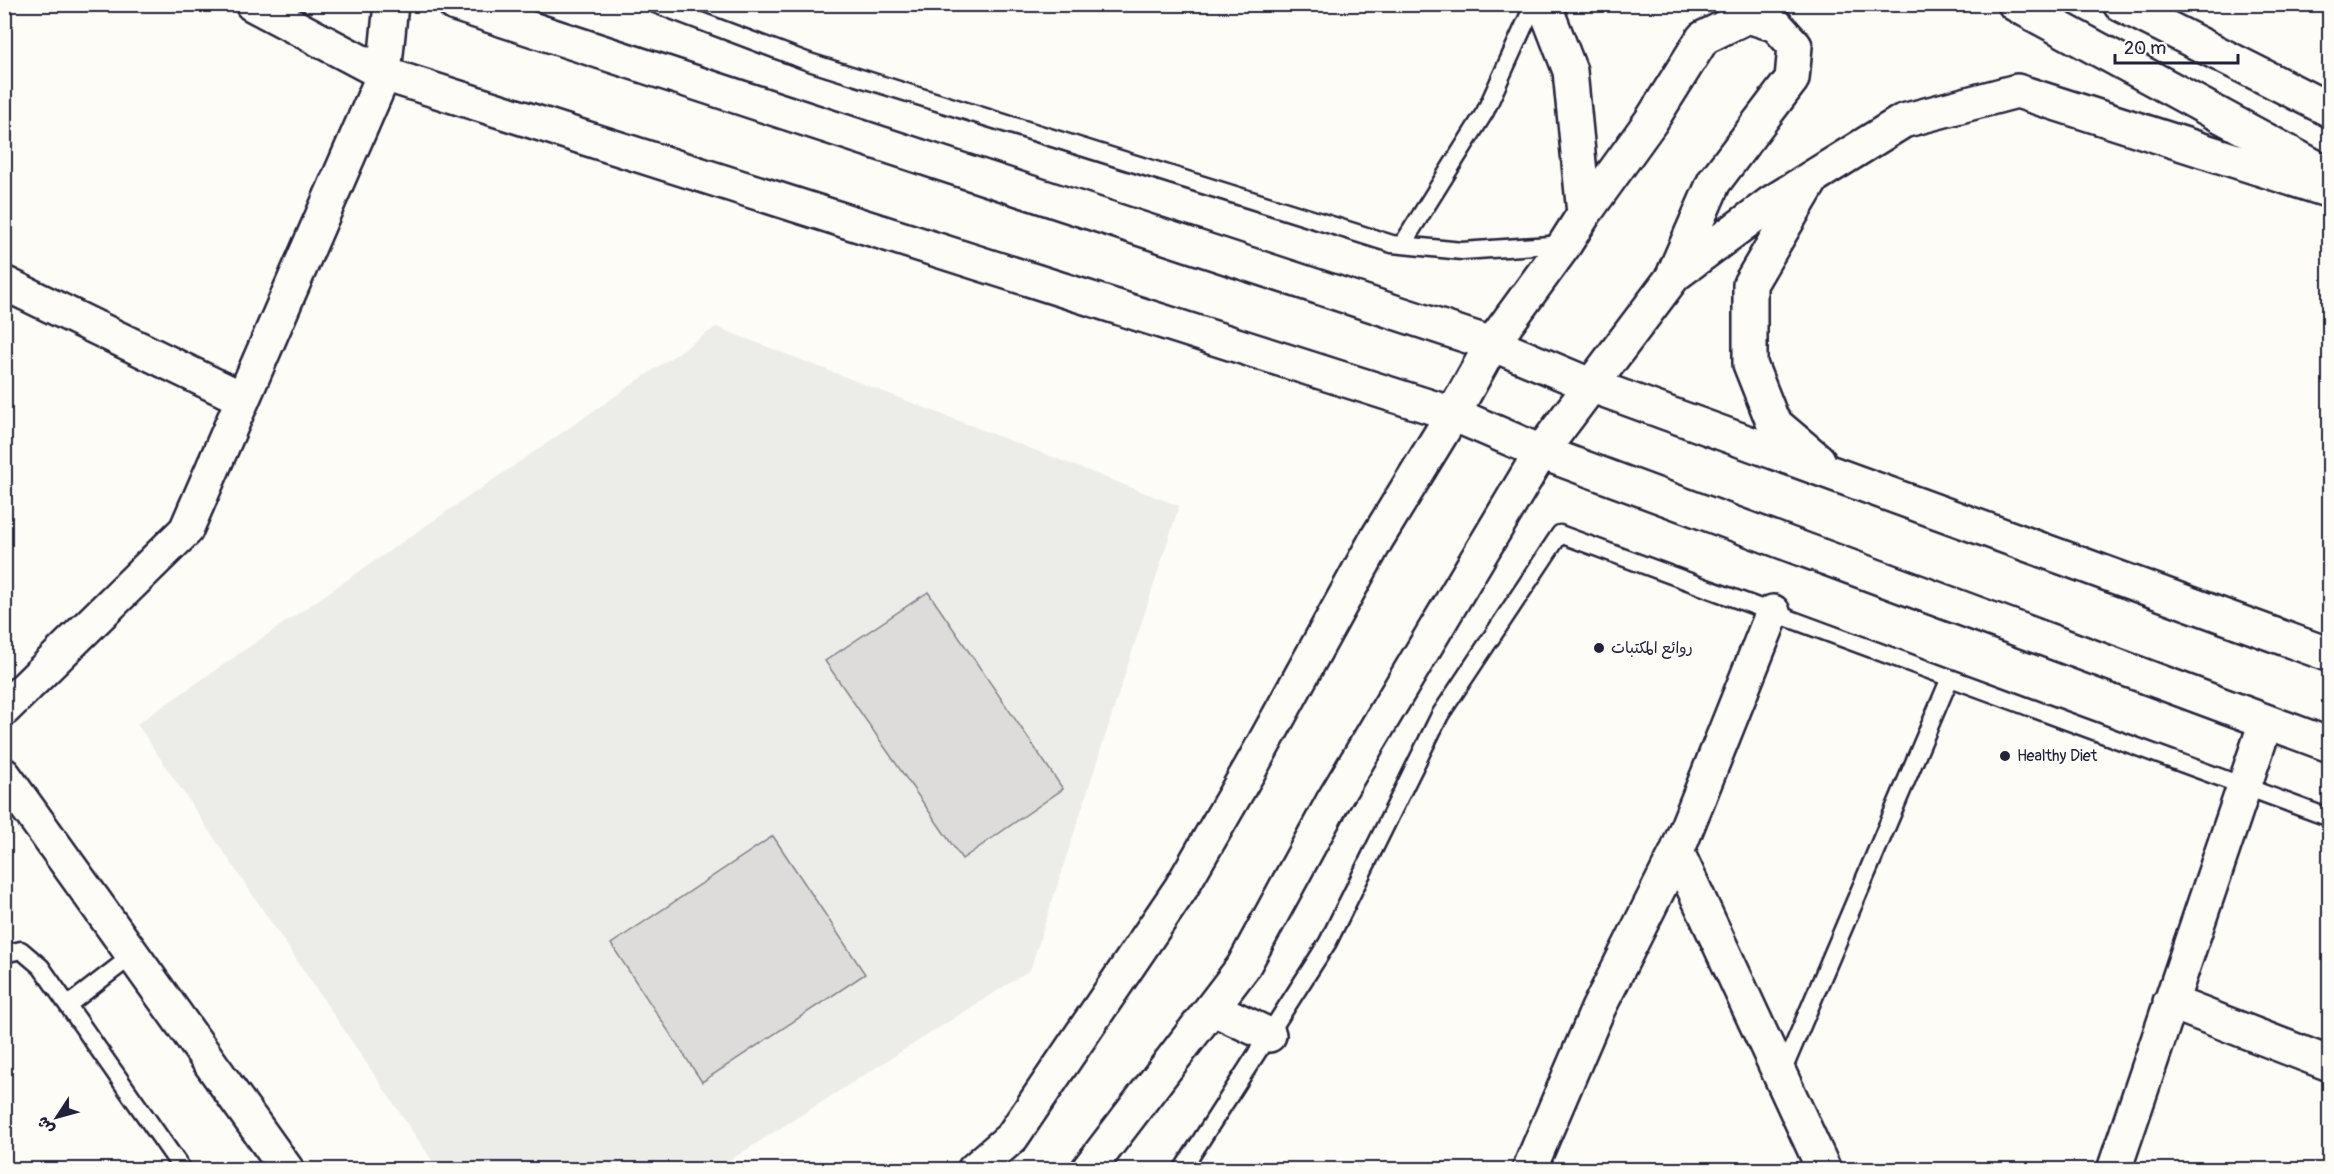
<svg xmlns="http://www.w3.org/2000/svg" width="2334" height="1174" font-family="Pangolin,'Playpen Sans Arabic',sans-serif">
	<style>
		.built { fill: #ecece9 }
		.green { fill: #dddcdb; stroke: #807f8b; stroke-width: 1.5 }
		.lines { fill: none; stroke-linecap: round; stroke-linejoin: round }
		.lane-casing { stroke: #22223b; stroke-width: 21 }
		.street-casing { stroke: #22223b; stroke-width: 38 }
		.secondary-casing { stroke: #22223b; stroke-width: 38 }
		.highway-casing { stroke: #22223b; stroke-width: 38 }
		.lane { stroke: #fdfcf7; stroke-width: 16 }
		.street { stroke: #fdfcf7; stroke-width: 33 }
		.secondary { stroke: #fdfcf7; stroke-width: 33 }
		.highway { stroke: #fdfcf7; stroke-width: 33 }
		.poi-dot { fill: #22223b; stroke: #fdfcf7; stroke-width: 2 }
		.labels { text-anchor: middle; dominant-baseline: central; stroke-width: 6; stroke-linejoin: round; paint-order: stroke }
		.poi-label { font-size: 16px; fill: #22223b; stroke: #fdfcf7; text-anchor: start }
	</style>
	<rect width="100%" height="100%" fill="#fdfcf7"/>
	<filter id="ink" filterUnits="userSpaceOnUse"><feTurbulence type="fractalNoise" baseFrequency=".0167" numOctaves="2"/><feDisplacementMap in="SourceGraphic" scale="12" xChannelSelector="R" yChannelSelector="G"/><feConvolveMatrix kernelMatrix="1 2 1 2 8 2 1 2 1" color-interpolation-filters="sRGB"/></filter>
	<g filter="url(#ink)">
		<path class="built" d="M716,327L1179,506L1030,970L716,1169H438L137,724Z"/>
		<path class="green" d="M928,592L1063,789L962,859L825,661Z
			M773,836L865,974L702,1082L611,944Z"/>
		<g class="lines">
			<defs>
				<path id="lane" d="M655,4L809,62L1392,244L1462,251L1564,244
					M1402,245L1485,112L1534,4
					M4,954L21,950L41,967L183,1170
					M68,1005L133,955
					M1781,1075L1950,678
					M1182,1170L1328,942L1440,715L1560,534L2330,818"/>
				<path id="street" d="M4,283L243,399
					M4,709L186,530L384,74L391,4
					M4,775L287,1170
					M1677,852L1824,1170
					M2170,1002L2330,1064
					M1529,1170L1598,1009L1677,852L1773,612
					M2114,1170L2266,722"/>
				<path id="secondary" d="M252,4L384,74L1453,414L1541,452L2330,745
					M455,4L1492,344L1590,385L2330,655
					M1544,4L1570,71L1584,214
					M1812,179L1750,284V364L1773,422L1818,460
					M1673,276L1771,203L1903,121L2017,91L2330,191
					M1212,1008L1269,1035
					M974,1170L1012,1137L1181,888L1251,767L1376,540L1453,414L1492,344L1565,244L1584,214L1651,121L1703,38L1748,16L1776,25L1795,46L1792,79L1714,182L1672,278L1541,452L1332,803L1243,967L1088,1170"/>
				<path id="highway" d="M2015,4L2330,175
					M2120,4L2330,110"/>
			</defs>
			<use href="#lane" class="lane-casing"/>
			<use href="#street" class="street-casing"/>
			<use href="#secondary" class="secondary-casing"/>
			<use href="#highway" class="highway-casing"/>
			<use href="#lane" class="lane"/>
			<use href="#street" class="street"/>
			<use href="#secondary" class="secondary"/>
			<use href="#highway" class="highway"/>
		</g>
	</g>
	<g class="poi-dot">
		<circle cx="1599" cy="648" r="6"/>
		<circle cx="2005" cy="756" r="6"/>
	</g>
	<g class="labels">
		<g class="poi-label">
			<text x="1611" y="648">روائع المكتبات</text>
			<text x="2017" y="756">Healthy Diet</text>
		</g>
	</g>
	<rect width="2334" height="1174" fill="none" stroke="#fdfcf7" stroke-width="24"/>
	<rect x="12" y="12" width="2310" height="1150" fill="none" stroke="#22223b" stroke-width="2" filter="url(#ink)"/>
	<g transform="translate(57 1117) rotate(234)" stroke="#fdfcf7" stroke-width="4.5" paint-order="stroke">
	<path d="M0-4.5L10 22L0 15L-10 22Z" fill="#22223b"/>
	<text y="-9" font-size="16" font-weight="bold" text-anchor="middle" fill="#22223b">ش</text>
	</g>
	<path d="M2115 54v9h123v-9" fill="none" stroke="#22223b" stroke-width="3"/>
	<text x="2124" y="54" font-size="18" fill="#22223b" stroke="#fdfcf7" stroke-width="4.5" paint-order="stroke">20 m</text>
</svg>
